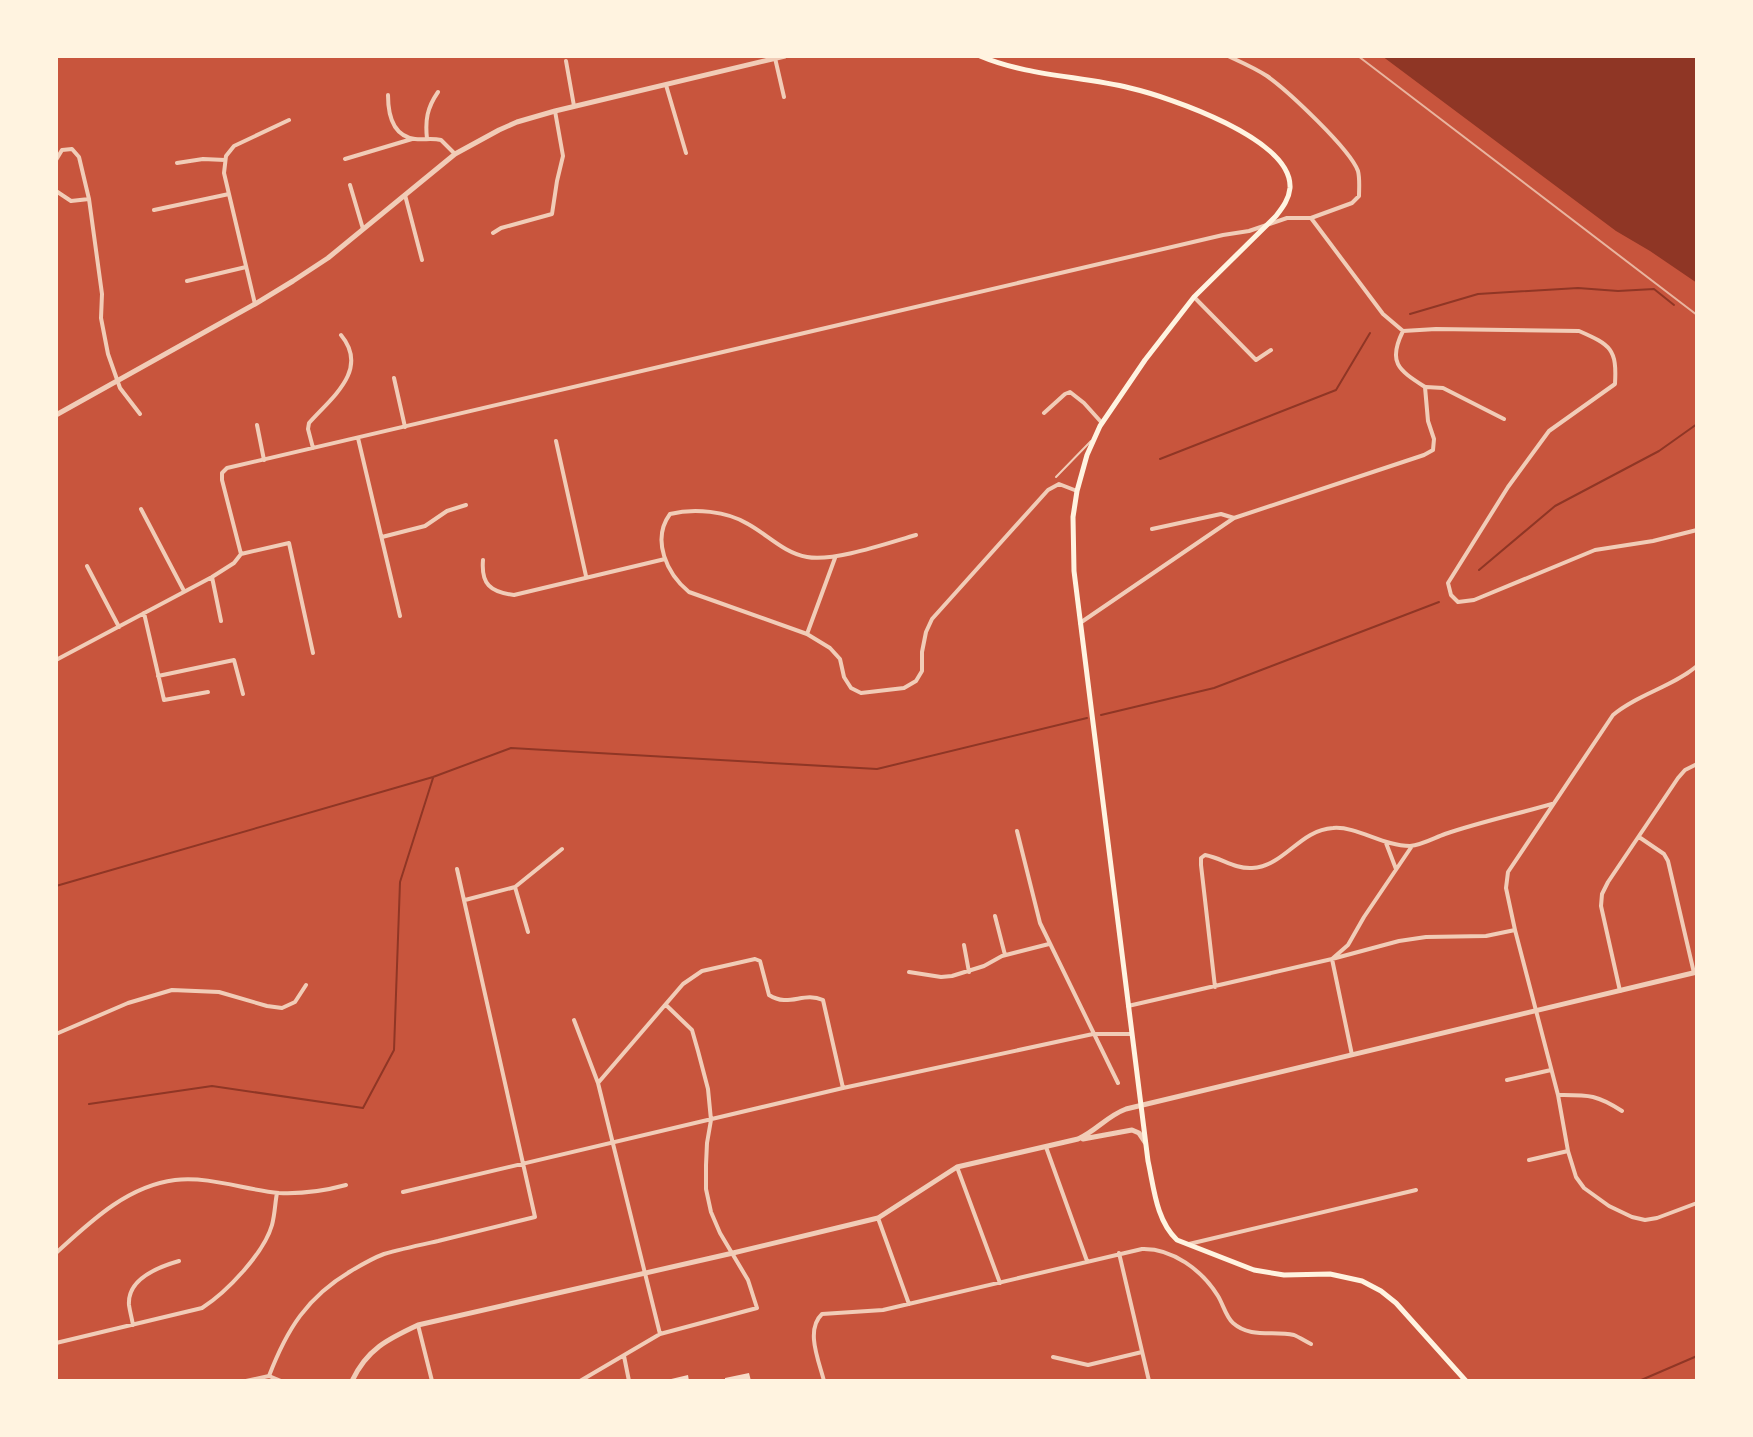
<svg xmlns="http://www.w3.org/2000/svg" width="1753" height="1437" font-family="Quicksand,sans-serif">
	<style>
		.water { fill: #8f3625 }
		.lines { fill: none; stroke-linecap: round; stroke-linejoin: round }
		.stream { stroke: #8f3625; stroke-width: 2 }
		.building { fill: #f7dbc8 }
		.service { stroke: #f1ccb7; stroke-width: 2 }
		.minor { stroke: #f1ccb7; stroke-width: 4 }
		.tertiary { stroke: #f1ccb7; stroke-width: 5 }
		.secondary { stroke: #fff3e0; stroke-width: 5 }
		.rail { stroke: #e9b49f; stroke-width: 2 }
	</style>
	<rect width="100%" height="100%" fill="#c8553d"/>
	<path class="water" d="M1382,56H1697V283L1650,251L1616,231Z"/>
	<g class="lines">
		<path class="stream" d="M1410,314L1478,294L1578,288L1618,291L1654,289L1674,305
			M1160,459L1336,390L1370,333
			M1479,570L1555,506L1659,451L1697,424
			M1101,715L1214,688L1439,602
			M56,886L433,777L511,748L877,769L1087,718
			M89,1104L212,1086L363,1108L394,1050L400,882L433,778
			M1639,1381L1697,1356"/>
	</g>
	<path class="building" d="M749,1373L751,1381H725V1378Z
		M688,1375L689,1381H667V1380Z"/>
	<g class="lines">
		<path class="service" d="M1056,477L1091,441"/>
		<path class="minor" d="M775,58L784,97
			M566,61L574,106
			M666,85L686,153
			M388,95C388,114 392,136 415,139C424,140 432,138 441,140L455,154
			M427,139C425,120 427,108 438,92
			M345,159L412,139
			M56,160L62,150L72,149L79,157L89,199L102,294L101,318L108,354L120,388L140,414
			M177,163L203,159L225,160
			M350,185L363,229
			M56,191L71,201L89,199
			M405,195L422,260
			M154,210L229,194
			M1311,218L1383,314L1403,331L1436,329L1579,331C1611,345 1617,349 1615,384L1549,431L1508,487L1448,583L1451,595L1458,602L1474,600L1595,550L1653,541L1697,530
			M493,233L501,228L552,214L557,181L563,156L555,111
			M187,281L246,267
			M1194,297L1256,360L1271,350
			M255,304L224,173L226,156L234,146L289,120
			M394,378L405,427
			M1426,387L1443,388L1504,419
			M1044,413L1065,394L1070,392L1084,403L1102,423
			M257,425L264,460
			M358,438L400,616
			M556,441L586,576
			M313,448L308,429L309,423C331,398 370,370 341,335
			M141,509L184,591
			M1152,529L1221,514L1234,518
			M916,535C888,543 834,562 807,557C784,553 768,535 748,524C727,511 694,508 670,514C651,540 667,574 689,592L807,634L830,648L840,659L844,677L851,688L861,693L904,688L916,681L922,671V652L926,632L932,619L1048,490L1059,484L1077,491
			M382,537L425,526L447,511L466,505
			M241,554L222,480V473L227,468L1223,235L1249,231L1287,218H1311L1352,203L1359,196C1359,189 1360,179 1358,171C1350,149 1288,91 1267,76C1255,68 1241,62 1228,56
			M241,554L289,543L313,653
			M483,560C481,584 490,592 514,595L665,559
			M87,566L119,627
			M212,577L221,621
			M144,613L164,700L208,692
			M1080,623L1234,518L1424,455L1433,450L1434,439L1428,421L1425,387C1399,370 1387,363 1403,331
			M807,634L835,558
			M56,660L212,577L234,563L241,554
			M1697,666C1672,687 1638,694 1613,715L1508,872L1506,888L1515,930L1558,1095L1568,1151L1576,1177L1584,1188L1609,1206L1632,1217L1645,1220L1657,1218L1697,1203
			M158,676L234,660L243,694
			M1017,831L1040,923L1118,1083
			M1639,837L1664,854L1668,861L1694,973
			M1386,843L1396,869
			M515,887L528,932
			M465,900L515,887L562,849
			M995,916L1005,955
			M964,945L969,972
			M909,972L941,977L952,976L984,966L1002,956L1049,944
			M1215,987L1201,865V858L1205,855C1222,858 1234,869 1252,868C1285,866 1299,830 1333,828C1357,826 1383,846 1410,846C1422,845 1434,838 1445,834C1480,822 1517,814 1552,804
			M1620,991L1601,906L1602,894L1608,882L1678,778L1685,770L1697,764
			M1128,1006L1332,959L1399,941L1426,937L1486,936L1515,930
			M574,1020L598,1083L660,1334
			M56,1034L128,1003L172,990L219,992L267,1006L282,1008L295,1002L306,985
			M1352,1055L1332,959L1348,945L1364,917L1412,846
			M1507,1080L1551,1070
			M598,1083L683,984L702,971L755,959L760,961L769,995C789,1008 803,991 823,1000L843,1088
			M1558,1095C1588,1095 1596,1094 1622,1111
			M1046,1147L1087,1261
			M1529,1160L1568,1151
			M957,1167L1000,1283
			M403,1192L843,1088L1093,1034H1131
			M878,1218L909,1304
			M1189,1244L1416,1190
			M56,1253C90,1222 127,1186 175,1180C210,1176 245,1190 279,1193C302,1194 324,1191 346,1185
			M1119,1253L1149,1381
			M133,1325C132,1319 130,1312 129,1305C127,1279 158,1267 179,1261
			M418,1325L432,1381
			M56,1343L202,1308C227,1292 264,1253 272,1225C275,1214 275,1203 277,1193
			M624,1356L629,1381
			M1053,1357L1088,1365L1142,1352
			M269,1376C287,1329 307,1297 351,1271C361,1265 373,1258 384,1254C401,1249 420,1245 438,1241C470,1233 502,1225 535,1217L457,869
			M246,1381L269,1376L281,1381
			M580,1381L660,1334L757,1308L748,1280L720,1233L711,1212L706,1189V1165L707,1143L711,1120L708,1089L698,1051L692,1030L666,1005
			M824,1381C819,1361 805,1330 822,1314L883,1310L1142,1249C1172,1248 1202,1270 1218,1296C1223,1304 1226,1317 1233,1323C1251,1339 1274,1330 1294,1335C1299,1337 1305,1341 1311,1344"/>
		<path class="tertiary" d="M56,415L255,304L293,281L328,258L455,154L499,130L517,122L555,111L785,56
			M1083,1139L1132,1130L1139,1133L1145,1142
			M352,1381C367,1349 388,1339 418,1325L733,1253L878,1218L957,1167L1078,1139C1096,1131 1107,1116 1126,1109L1697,972"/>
		<path class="secondary" d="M980,56C1027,76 1081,76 1130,88C1169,97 1293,139 1290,188C1289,199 1283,207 1276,216L1194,297L1145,360L1100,426L1087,455L1077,491L1073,517L1074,571L1148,1161C1154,1188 1156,1220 1177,1240L1254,1270L1284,1275L1330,1274L1362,1281L1381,1291L1396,1303L1466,1381"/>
		<path class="rail" d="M1358,56L1697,315"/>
	</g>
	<rect width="1753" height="1437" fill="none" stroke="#fff3e0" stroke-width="116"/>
</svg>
